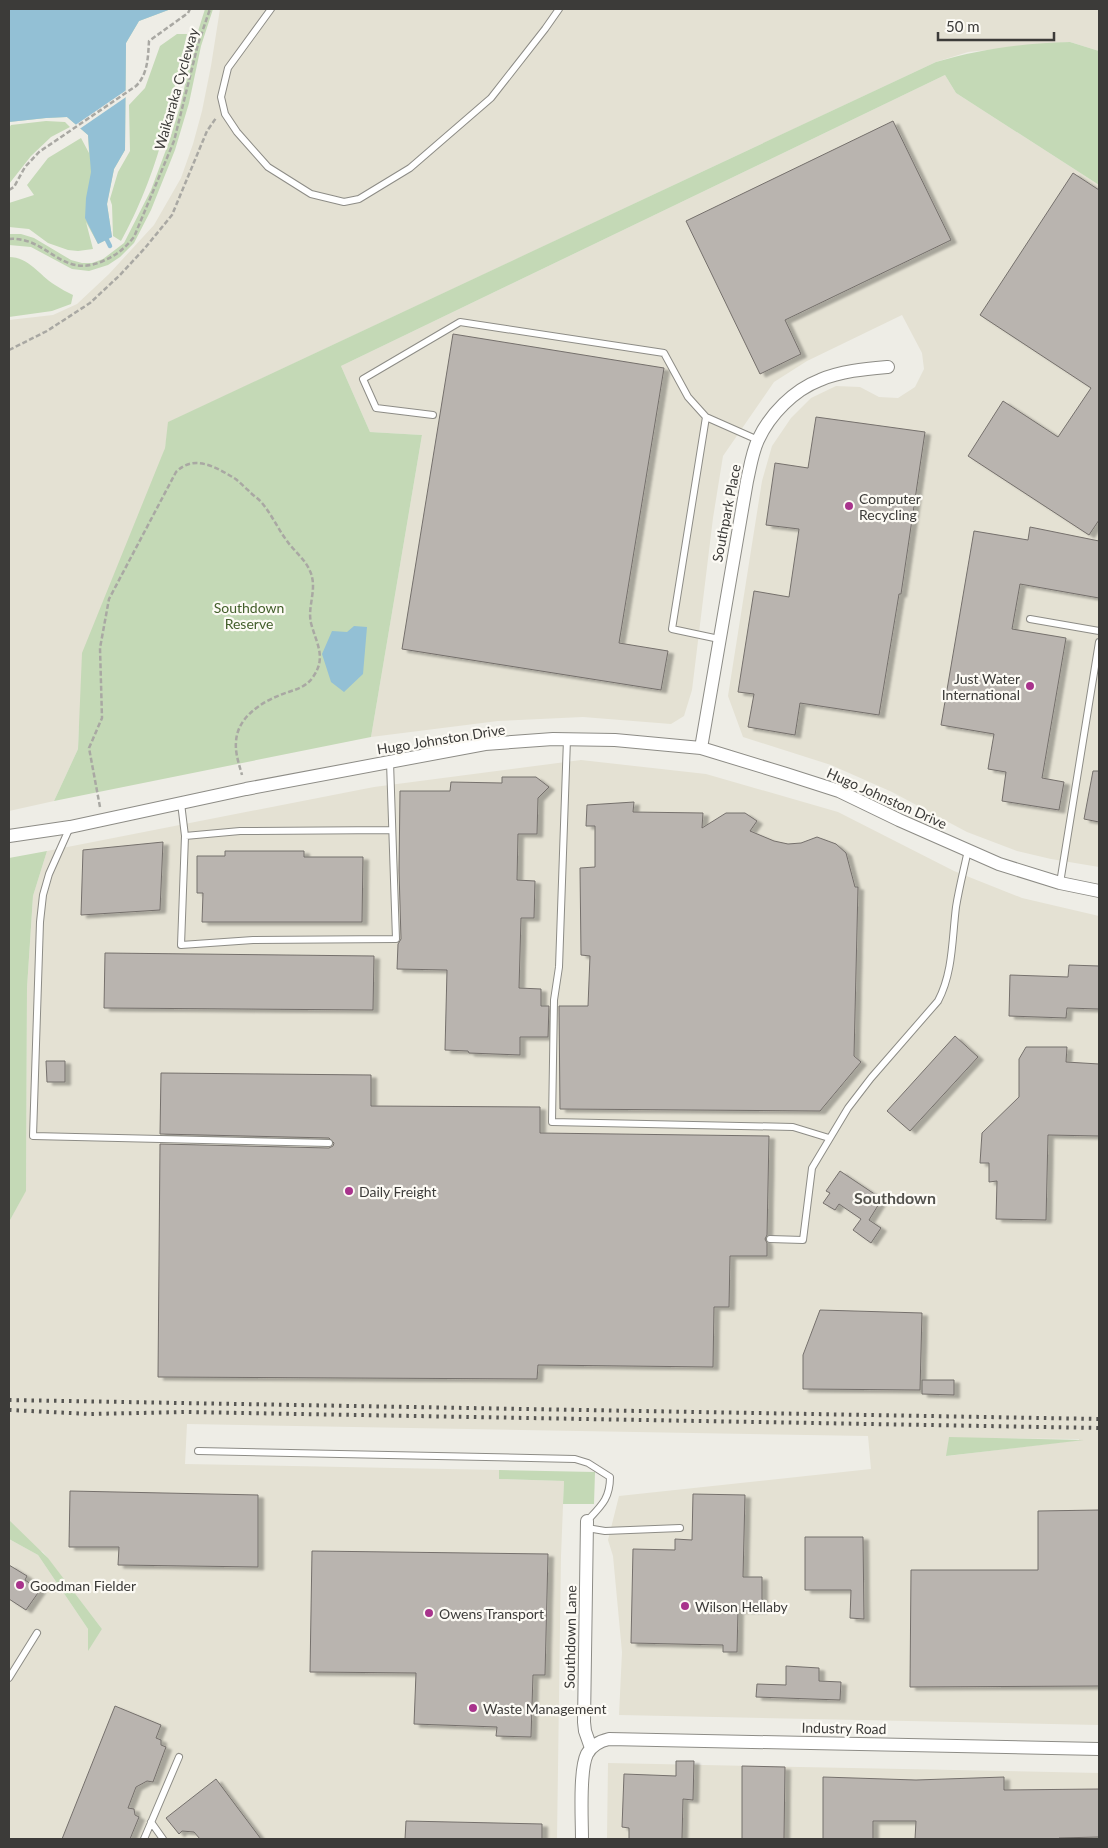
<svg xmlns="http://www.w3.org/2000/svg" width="1108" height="1848" font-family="Lato,sans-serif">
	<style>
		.built { fill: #e4e1d3; fill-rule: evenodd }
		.green { fill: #c4d9b6 }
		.water { fill: #93c0d5 }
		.pier { fill: #eeede6 }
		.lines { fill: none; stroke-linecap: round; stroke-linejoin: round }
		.stream { stroke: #93c0d5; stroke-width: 4.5 }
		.building { fill: #b9b4af; stroke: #75706c; filter: url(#shadow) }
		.lane-casing { stroke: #8d8c86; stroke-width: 8 }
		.street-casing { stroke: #8d8c86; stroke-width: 14 }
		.path { stroke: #a9a8a3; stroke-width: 2.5; stroke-dasharray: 5 2.5; stroke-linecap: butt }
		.lane { stroke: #fff; stroke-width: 6 }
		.street { stroke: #fff; stroke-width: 12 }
		.rail { stroke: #575653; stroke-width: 4; stroke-dasharray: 2.5 5; stroke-linecap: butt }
		.poi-dot { fill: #a8338c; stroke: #fcfaf4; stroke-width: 2 }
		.labels { text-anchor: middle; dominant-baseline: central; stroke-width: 4.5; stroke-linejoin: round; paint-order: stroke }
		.street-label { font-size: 14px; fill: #3c3b39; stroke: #fcfaf4 }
		.poi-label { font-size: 14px; fill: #3c3b39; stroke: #fcfaf4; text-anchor: start }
		.park-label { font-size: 14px; fill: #435f2b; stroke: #fcfaf4 }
		.quarter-label { font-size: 16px; font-weight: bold; fill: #54534e; stroke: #fcfaf4 }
	</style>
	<defs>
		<filter id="shadow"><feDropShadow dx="5.5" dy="3" stdDeviation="1" flood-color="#0004"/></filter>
	</defs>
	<rect width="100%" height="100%" fill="#eeede6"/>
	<path class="built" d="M220,9H1099V51L1070,42L968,52L936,62L169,422L165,448L79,726L78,749L54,801L9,811V320L53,315L77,304L109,274L154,225L181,178L193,144L202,111L211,66Z
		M945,75L956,93L1099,185V867L1051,859L1017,851L967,832L892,792L831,765L743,737L728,696L762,481L772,446L791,418L811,398L836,386L860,387L879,397L898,398L915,387L924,369L922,353L902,315L807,361L774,382L723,456L713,518L692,690L684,716L671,724L583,717L498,721L371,737L422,435L370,432L341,366Z
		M581,760L706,774L838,812L954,871L1022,898L1099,916V1725L619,1715L622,1652L613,1556L608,1540L619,1496L871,1469L868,1436L187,1424L185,1464L499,1470L500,1479L564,1481L561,1556L557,1839H9V1539L38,1555L88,1629V1650L102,1629L43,1552L9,1538V1222L26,1190L27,988L33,896L47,851L374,787ZM949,1438L1079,1439V1440L947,1456Z
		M608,1763L1099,1773V1839H607Z"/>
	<path class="green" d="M9,9H171L139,21L126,43L125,150L114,169L107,204L112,237L98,244L86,222L93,249L78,251L68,250L48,243L29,229L9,227V203L34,195L27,185L48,158L81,138L89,153L88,135L67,117L46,118L9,122Z
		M205,9H213L201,46L189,103L175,150L151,210L134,243L120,257L108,265L89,271L72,269L31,247L9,245V234H21L34,238L71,260L82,263H92L103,259L124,243L151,190L170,139L181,103L193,47Z
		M177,34H187L163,136C154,170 138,211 121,241L113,236L112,205L110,199L118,172L130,151L129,105L145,88L160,46Z
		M1070,42L1099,51V185L956,93L945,75L341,366L370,432L422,435L371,737L54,801L78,749L82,653L165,448L168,422L936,62C980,49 1024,43 1070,42Z
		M46,121L65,122L70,127L51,137L31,156L9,184V128L11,125Z
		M9,257C29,257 39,275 55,285C61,289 67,292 73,295L71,304L52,311L9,317Z
		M47,851L33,896L27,988L26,1191L9,1222V858Z
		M949,1437L1084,1440L946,1456Z
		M499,1470L595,1472L594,1504H563L564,1481L499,1479Z
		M9,1520L48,1558L102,1629L88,1651V1629L38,1555L9,1539Z"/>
	<path class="water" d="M9,9H171L139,21L126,43L125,150L114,169L107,204L112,237L98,244L85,218L86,198L91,172L88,135L67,117L46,118L9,122Z
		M354,626L367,627L363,674L344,692L331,682L322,654L332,631L347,632Z"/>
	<path class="pier" d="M128,89L129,95L78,130L74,126Z"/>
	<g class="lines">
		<path class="stream" d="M105,236L110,246"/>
	</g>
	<path class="building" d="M893,121L951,240L785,320L801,354L760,374L686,221Z
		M1073,173L1099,190V520L1089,535L968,456L1003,401L1058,437L1091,388L980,315Z
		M453,334L664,368L619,643L668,651L661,690L402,649Z
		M816,417L925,432L901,594H899L879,715L800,703L795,735L748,727L754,694L738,692L754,591L789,597L799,529L766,525L775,463L808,468Z
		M1030,527L1099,541V598L1020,584L1012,629L1066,638L1042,778L1064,782L1059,810L1002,801L1006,772L988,769L994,734L941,725L974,531L1028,540Z
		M1093,771H1099V822L1084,819Z
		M502,777H536L549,787L538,798L537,834H518L517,880L535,881L534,918H521L519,988L541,989V1006H549L548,1037H520V1055L469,1053L468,1051L445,1050L447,970L397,969L398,944L401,939L399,871L400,791H450L451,782L502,783Z
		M634,802L633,812L703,813L702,828L726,813H745L757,821L750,831L774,841L788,844L801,843L817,837L836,844L846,853L855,887H858L854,1056L861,1062L820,1111L560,1109L559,1006H588L590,956L581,955L580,868L595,867V826H586L587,805Z
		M163,842L160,910L81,915L83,850Z
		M225,851H304V857H363L362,922H202L203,893H197V856H225Z
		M105,953L374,956L373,1010L104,1008Z
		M1069,965L1099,966V1009L1067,1008L1066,1018L1009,1016L1010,975L1068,977Z
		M955,1036L978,1057L910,1131L887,1111Z
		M1026,1047H1067L1066,1062L1099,1064V1136L1048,1135L1046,1220L996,1219L997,1181L989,1182V1163H980L982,1133L1019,1097V1059Z
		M46,1061H65V1082H47Z
		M161,1073L371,1075V1106L540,1107V1133L769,1136L767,1235L765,1239L767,1243V1256H730L729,1307H714L713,1367L538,1365L537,1379L158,1377L160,1144L329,1148L333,1146L334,1143L329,1138L160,1134Z
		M840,1171L882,1199L869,1220L881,1228L871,1243L853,1230L861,1219L839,1204L835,1210L823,1203L830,1193L826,1191Z
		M820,1310L922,1313L920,1390L803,1389V1355Z
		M922,1380H954V1395L922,1394Z
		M70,1491L258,1495V1567L118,1565L119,1547H69Z
		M693,1494L745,1495L743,1577H762V1610H738L737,1652H723V1645L631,1643L633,1549L675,1550V1539L692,1540Z
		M1099,1510V1686L910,1687L911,1570H1038V1511Z
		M805,1537H863L864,1619L850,1618L851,1590H805Z
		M312,1551L548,1554L545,1675H533L531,1737L496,1736L497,1727L414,1724L416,1673L310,1672Z
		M9,1565L27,1576L25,1580L40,1590L26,1610L9,1599Z
		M786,1666L819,1668V1681L841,1682L840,1700L756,1697L757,1684L786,1685Z
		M115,1706L161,1725L156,1738L161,1740V1745L166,1747L153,1782L147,1781L136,1787L128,1808L134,1809L135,1815L139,1817L130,1839H62Z
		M676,1761H694L693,1800L683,1799L682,1839H629V1828L622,1827L624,1774L676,1776Z
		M742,1766L785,1767L784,1839H742Z
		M823,1777L916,1780L1004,1777V1790L1099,1789V1837L1059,1838V1839H915L916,1821H873V1839H823Z
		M216,1779L261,1839H200L194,1832L182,1831L179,1834L166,1818Z
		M406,1821L542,1824V1839H405Z"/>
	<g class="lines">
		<defs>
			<path id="lane" d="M271,9L228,68L221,97L225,114L237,132L268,167L311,194L344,202L359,199L410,168L491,98L545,29L559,9
				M433,415L376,408L363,379L460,322L664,353L688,397L706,417L758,440
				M706,417L672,629L719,639
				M1030,619L1099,631
				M567,739L559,967L554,1000L552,1122L793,1127L829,1138
				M181,803L185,836L181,945L253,940L396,939L390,762
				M70,827L49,874L43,895L40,922L33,1136L329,1143
				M185,836L240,831L392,830
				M1060,883L1099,642
				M770,1239L803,1240L812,1168L848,1108L871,1078L938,1001C953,973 952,939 956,907C959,888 964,869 968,850
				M198,1451L575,1459L588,1463L610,1477C610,1499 601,1506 587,1521
				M587,1528L605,1531L680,1528
				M9,1678L37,1633
				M151,1822L163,1839
				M144,1839L179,1757"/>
			<path id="street" d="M701,748L747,481C750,468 752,453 758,440C770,414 794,390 820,380C841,371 865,369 888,367
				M9,836L70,827L246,789L485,744L553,739L615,740L701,748L786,774L839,791L899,820L999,864L1060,883L1099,891
				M587,1521L584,1722L585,1731L591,1748
				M582,1839C582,1819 579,1770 587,1754C592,1745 600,1741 609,1739L1099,1749"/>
		</defs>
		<use href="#lane" class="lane-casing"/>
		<use href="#street" class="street-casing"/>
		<path class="path" d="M9,190L14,187L25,167L39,152L136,86C148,74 148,57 149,41L188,13L190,9
			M9,239C48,236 61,280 103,261C117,255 125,248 134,237L174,141L198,44L210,9
			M9,350L47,331L90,303L120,275L145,248L172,215L207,131L216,118
			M100,807L89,748L102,718L100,648L109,599L176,472C194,454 216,467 234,478C239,481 243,486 248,490C252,495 258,498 262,503C272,515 278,529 287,541C294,551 305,559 310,571C318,589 307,606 311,623C316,643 327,657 313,677C305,689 292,690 280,695C260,703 237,718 236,742C235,753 239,764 242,775"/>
		<use href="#lane" class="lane"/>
		<use href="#street" class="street"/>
		<path class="rail" d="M9,1400L1099,1419
			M9,1410L91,1414L186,1412L1099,1428"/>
	</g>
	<g class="poi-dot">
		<circle cx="849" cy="506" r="5"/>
		<circle cx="1030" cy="686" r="5"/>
		<circle cx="349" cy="1191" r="5"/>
		<circle cx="20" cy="1585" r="5"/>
		<circle cx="685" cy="1606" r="5"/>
		<circle cx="429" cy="1613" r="5"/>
		<circle cx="473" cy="1708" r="5"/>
	</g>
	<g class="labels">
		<g class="street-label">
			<text transform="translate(176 89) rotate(-74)">Waikaraka Cycleway</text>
			<text transform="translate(726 513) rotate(-79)">Southpark Place</text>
			<text transform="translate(441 739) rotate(-9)">Hugo Johnston Drive</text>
			<text transform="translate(887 798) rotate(24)">Hugo Johnston Drive</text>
			<text transform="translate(570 1637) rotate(-89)">Southdown Lane</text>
			<text transform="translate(844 1728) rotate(1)">Industry Road</text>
		</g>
		<g class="poi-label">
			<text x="859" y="498">Computer<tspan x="859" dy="16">Recycling</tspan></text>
			<text x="1020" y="678" text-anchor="end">Just Water<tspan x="1020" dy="16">International</tspan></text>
			<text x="359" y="1191">Daily Freight</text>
			<text x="30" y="1585">Goodman Fielder</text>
			<text x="695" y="1606">Wilson Hellaby</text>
			<text x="439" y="1613">Owens Transport</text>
			<text x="483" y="1708">Waste Management</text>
		</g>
		<g class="park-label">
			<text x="249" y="607">Southdown<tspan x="249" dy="16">Reserve</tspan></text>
		</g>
		<g class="quarter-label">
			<text x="895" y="1197">Southdown</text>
		</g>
	</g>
	<rect width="1108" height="1848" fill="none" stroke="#3c3b39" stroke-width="20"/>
	<path d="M938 32v8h116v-8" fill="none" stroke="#3c3b39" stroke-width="2.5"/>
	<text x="946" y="32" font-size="15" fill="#3c3b39" stroke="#fcfaf4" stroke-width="4" paint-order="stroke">50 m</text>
</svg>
